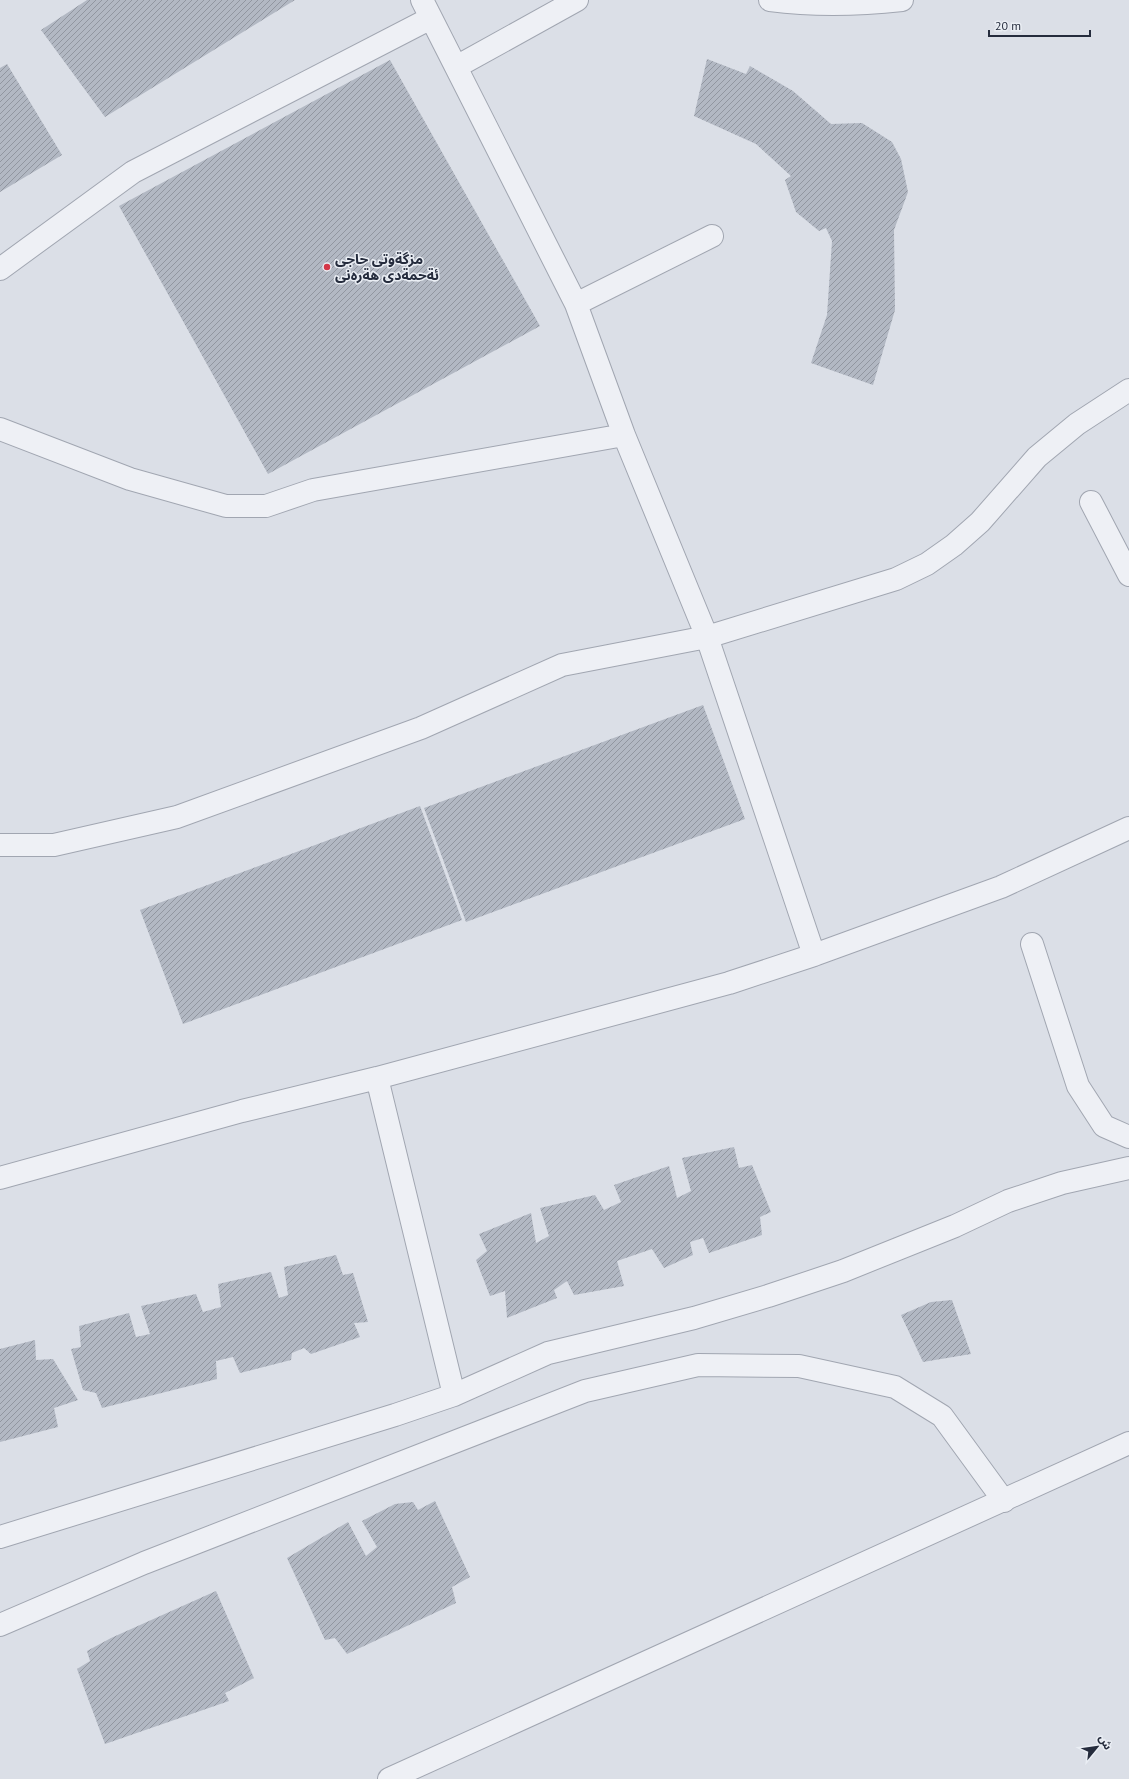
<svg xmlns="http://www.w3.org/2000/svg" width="1129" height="1779" font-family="'PT Sans','Noto Sans Arabic',sans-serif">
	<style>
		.building { fill: url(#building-hatch) }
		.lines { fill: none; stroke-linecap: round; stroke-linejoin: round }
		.minor-casing { stroke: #a1a6b1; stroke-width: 24 }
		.tertiary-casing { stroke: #a1a6b1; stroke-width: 24 }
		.minor { stroke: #eef0f5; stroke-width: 22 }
		.tertiary { stroke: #eef0f5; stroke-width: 22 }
		.poi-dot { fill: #d43748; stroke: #eaeef4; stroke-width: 1.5 }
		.labels { text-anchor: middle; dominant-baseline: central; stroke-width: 3; stroke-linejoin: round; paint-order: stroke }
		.poi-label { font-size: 14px; font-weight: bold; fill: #252c3d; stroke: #eaeef4; text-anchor: start }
	</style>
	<defs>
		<pattern id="building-hatch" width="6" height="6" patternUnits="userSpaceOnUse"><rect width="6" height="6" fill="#b2b8c3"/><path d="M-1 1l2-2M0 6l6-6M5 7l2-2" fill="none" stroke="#9196a0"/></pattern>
	</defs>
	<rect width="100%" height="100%" fill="#dbdfe7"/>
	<path class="building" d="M87,0H295L105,117L41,30Z
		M707,59L746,74L750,66L793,91L831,124L862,123L892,142L901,159L908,192L894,230L895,310L873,385L811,363L827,315L832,241L826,228L819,231L796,212L785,180L791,176L756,144L694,116Z
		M390,60L540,326L268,474L119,206Z
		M7,64L62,155L0,192V68Z
		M703,705L745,819L466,922L424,808Z
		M420,806L462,920L183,1024L140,910Z
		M734,1147L739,1168L752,1165L771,1212L760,1217L762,1235L709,1253L703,1238L690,1242L693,1255L664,1268L652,1249L617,1261L624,1286L574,1295L567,1281L554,1290L557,1298L507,1318L505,1291L490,1296L476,1260L487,1251L479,1234L531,1213L536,1243L549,1236L540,1208L595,1195L604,1210L621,1202L614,1185L669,1166L677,1198L691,1191L682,1158Z
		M336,1255L343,1275L353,1273L368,1322L354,1323L360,1337L311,1354L304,1348L292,1353L291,1360L240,1373L233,1357L216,1361L217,1379L102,1408L96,1393L83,1390L71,1349L81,1347L79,1326L129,1313L136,1337L150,1334L141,1306L196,1294L203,1312L221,1307L218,1284L271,1272L279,1298L288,1295L284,1267Z
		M952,1300L971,1354L923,1362L901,1315L931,1302Z
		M35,1340L36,1360L53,1359L78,1400L54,1408L58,1427L0,1442V1349Z
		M435,1501L470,1577L452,1587L456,1603L347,1654L335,1638L325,1640L287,1558L348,1522L366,1556L377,1547L362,1521L395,1504L413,1502L418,1510Z
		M216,1591L254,1678L225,1693L229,1701L105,1744L77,1669L90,1661L87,1651L111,1638Z"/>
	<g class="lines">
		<defs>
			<path id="minor" d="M422,0L576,304L624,435L707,637L814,955
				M770,0C815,6 857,5 902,0
				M456,67L577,0
				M0,269L133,172L431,18
				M576,304L712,236
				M0,429L130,479L226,506H266L313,490L624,435
				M1091,502L1129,575
				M0,845H54L177,817L421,728L562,665L707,637L896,579L927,564L954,545L980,522L1037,457L1077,424L1129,390
				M1032,944L1078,1086L1104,1126L1129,1137
				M377,1078L454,1395
				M0,1178L242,1111L377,1078L729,983L814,955L1001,887L1129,828
				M0,1537L395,1415L454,1395L548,1353L694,1318L768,1296L843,1271L955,1226L1008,1201L1062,1183L1129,1168
				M0,1625L144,1563L585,1391L698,1365L799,1366L895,1387L942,1416L1004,1501"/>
			<path id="tertiary" d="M389,1779L1129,1443"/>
		</defs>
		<use href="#minor" class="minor-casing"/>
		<use href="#tertiary" class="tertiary-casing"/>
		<use href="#minor" class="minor"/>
		<use href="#tertiary" class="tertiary"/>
	</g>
	<circle class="poi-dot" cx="327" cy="267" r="4"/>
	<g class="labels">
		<g class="poi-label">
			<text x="335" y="259">مزگةوتی حاجی<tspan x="335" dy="16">ئةحمةدی هةرەنی</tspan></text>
		</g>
	</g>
	<g transform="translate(1097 1747) rotate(61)" stroke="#eaeef4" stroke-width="3" paint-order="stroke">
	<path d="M0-3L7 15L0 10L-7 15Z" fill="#252c3d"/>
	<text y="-6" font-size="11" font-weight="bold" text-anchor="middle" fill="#252c3d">ش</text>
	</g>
	<path d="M989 30v6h101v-6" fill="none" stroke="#252c3d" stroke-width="2"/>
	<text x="995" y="30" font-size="12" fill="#252c3d" stroke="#eaeef4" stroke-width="3" paint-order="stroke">20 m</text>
</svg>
